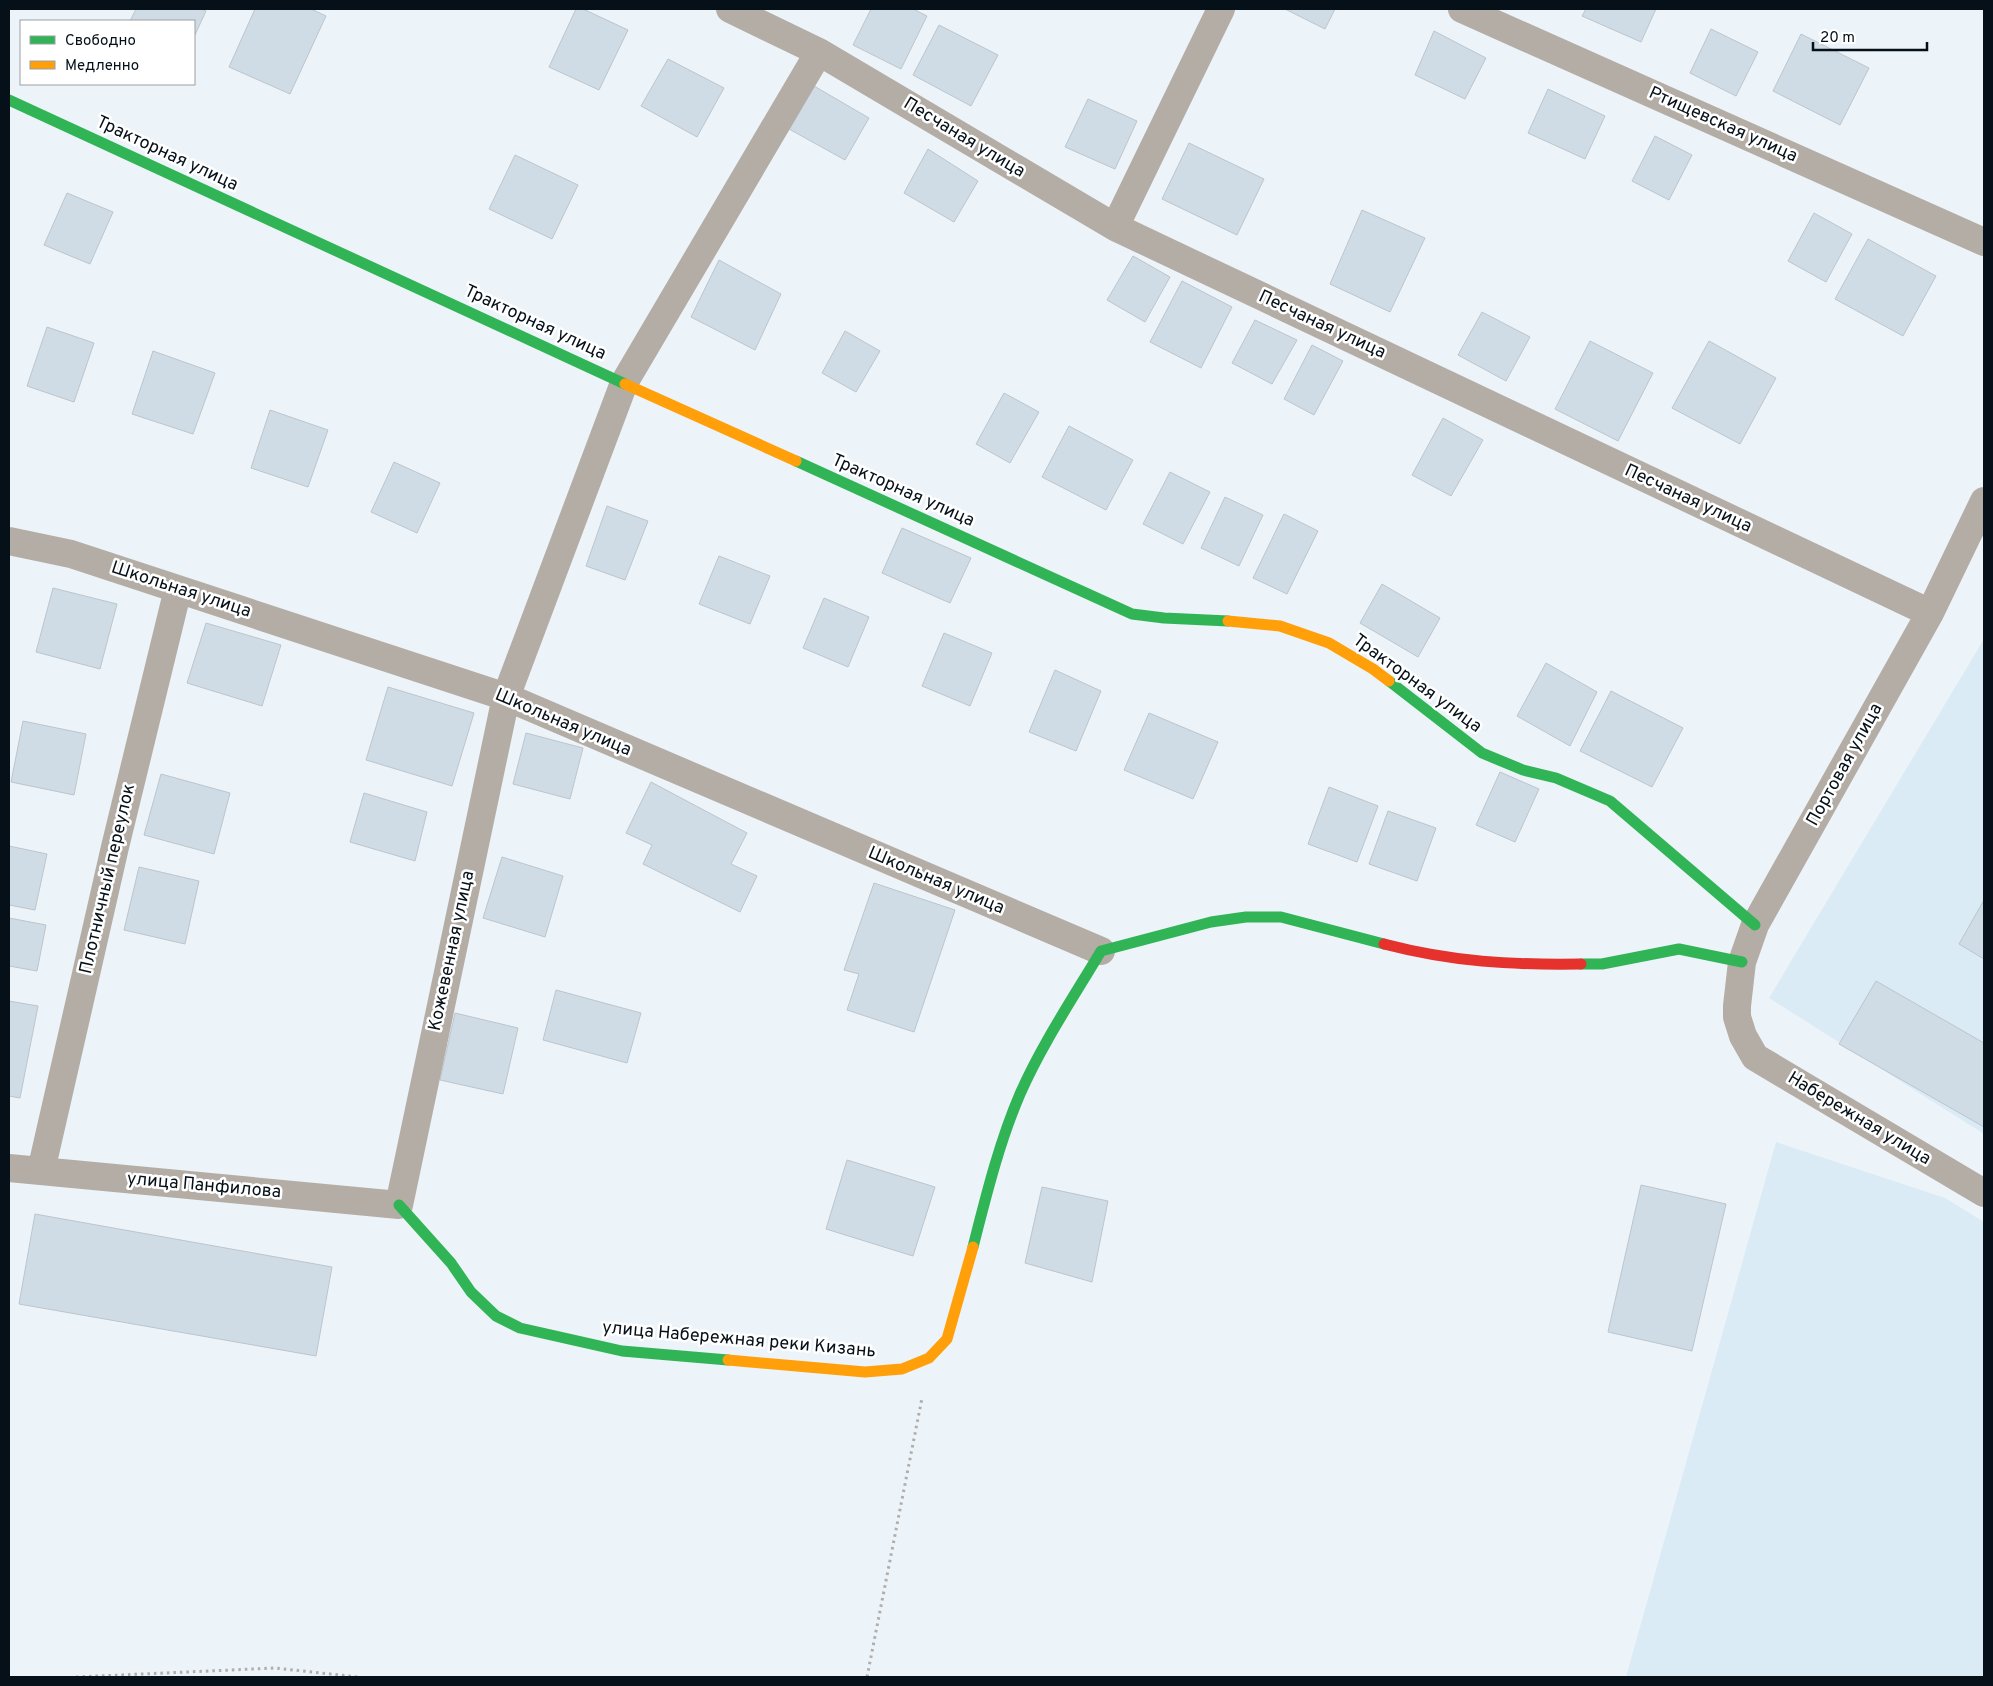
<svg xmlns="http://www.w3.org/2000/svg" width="1993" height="1686" font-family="Overpass,sans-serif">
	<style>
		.built { fill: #daebf6 }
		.building { fill: #cfdce5; stroke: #bcc5cc }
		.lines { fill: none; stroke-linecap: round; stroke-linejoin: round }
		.path { stroke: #b0adaa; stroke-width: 3; stroke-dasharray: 2.5 4; stroke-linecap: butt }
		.street { stroke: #b4ada5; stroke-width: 28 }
		.fast { stroke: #30b455; stroke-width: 11 }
		.slow { stroke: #ff9f0a; stroke-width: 11 }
		.jam { stroke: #e5322d; stroke-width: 11 }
		.labels { text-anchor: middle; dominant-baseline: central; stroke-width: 5; stroke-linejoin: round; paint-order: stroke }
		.street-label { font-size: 18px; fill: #051018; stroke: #fff }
	</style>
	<rect width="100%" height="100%" fill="#ecf3f9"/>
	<path class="built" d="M1984,639V1134L1769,998Z
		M1776,1142L1945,1198L1984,1222V1677H1626Z"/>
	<path class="building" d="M136,9H201L206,11L194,37V21H130Z
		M255,9H311L326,16L290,94L229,67Z
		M576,9H583L628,30L599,90L549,67Z
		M871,9H913L927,16L901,69L853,45Z
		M1285,9H1335L1325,29Z
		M1586,9H1656L1641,42L1582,16Z
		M939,25L998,55L971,106L913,75Z
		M1711,29L1758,52L1736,96L1690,73Z
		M1434,31L1486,58L1465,99L1415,75Z
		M1801,34L1869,68L1840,125L1773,91Z
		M668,59L724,88L697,137L641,106Z
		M814,86L869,118L845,160L789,129Z
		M1548,89L1605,116L1585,159L1528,133Z
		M1088,99L1137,121L1115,169L1065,147Z
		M1655,136L1692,155L1669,200L1632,181Z
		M1189,143L1264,179L1237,235L1162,199Z
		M928,149L978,181L954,222L904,193Z
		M515,155L578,185L552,239L489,209Z
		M67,193L113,212L90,264L44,245Z
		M1362,210L1425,238L1390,312L1330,284Z
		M1814,213L1852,234L1826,282L1788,261Z
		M1868,239L1936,276L1903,336L1835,299Z
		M1133,256L1170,277L1145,322L1107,300Z
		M719,260L781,294L755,350L691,317Z
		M1182,281L1232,307L1201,368L1150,342Z
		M1482,312L1530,337L1506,381L1458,355Z
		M1255,320L1297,340L1272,384L1232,363Z
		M47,327L94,343L74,402L27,386Z
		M845,331L880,351L856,392L822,373Z
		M1590,341L1653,373L1618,441L1555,409Z
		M1709,341L1776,378L1740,444L1672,408Z
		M1312,345L1343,361L1314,415L1284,399Z
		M153,351L215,373L193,434L132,414Z
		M1004,393L1039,412L1010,463L976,444Z
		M270,410L328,430L308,487L251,468Z
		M1443,418L1483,440L1451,496L1412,475Z
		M1069,426L1133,460L1106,510L1042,477Z
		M394,462L440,483L417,533L371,512Z
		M1170,472L1210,492L1183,544L1143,524Z
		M1225,497L1263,515L1239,566L1201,548Z
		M607,506L648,521L625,580L586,566Z
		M1284,514L1318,531L1287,594L1253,578Z
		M902,528L971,558L950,603L882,573Z
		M719,556L770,576L750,624L699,604Z
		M1382,584L1440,618L1418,657L1360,623Z
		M53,588L117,604L100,669L36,652Z
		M824,598L869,617L848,667L803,648Z
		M206,623L281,645L262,706L187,683Z
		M944,633L992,653L970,706L922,686Z
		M1546,663L1597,692L1570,746L1517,716Z
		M1055,670L1101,691L1076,751L1029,732Z
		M388,687L474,713L452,786L366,760Z
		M1611,691L1683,728L1652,787L1580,751Z
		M1149,713L1218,742L1193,799L1124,770Z
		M23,721L86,734L74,795L11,782Z
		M526,733L583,748L570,799L513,784Z
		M1500,772L1539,789L1515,842L1476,825Z
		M161,774L230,793L214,854L144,835Z
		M651,782L747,833L731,864L757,876L740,912L643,864L652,845L626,833Z
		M1329,787L1378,806L1357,862L1308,844Z
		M364,793L427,812L415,861L350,842Z
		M1388,811L1436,828L1417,881L1369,864Z
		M9,846L47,854L35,910L9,905Z
		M502,857L563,876L545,937L483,918Z
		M139,867L199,881L185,944L124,930Z
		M874,883L955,910L914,1032L847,1010L859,974L844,970Z
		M1984,900V959L1959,944Z
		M9,918L46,925L37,971L9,966Z
		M1876,981L1984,1043V1127L1839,1044Z
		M556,990L641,1013L627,1063L543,1040Z
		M9,1001L38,1006L20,1098L9,1096Z
		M455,1013L518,1028L503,1094L440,1080Z
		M847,1160L935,1187L913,1256L826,1229Z
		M1641,1185L1726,1204L1692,1351L1608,1332Z
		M1042,1187L1108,1201L1092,1282L1025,1263Z
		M35,1214L332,1267L316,1356L19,1304Z"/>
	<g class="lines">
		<path class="path" d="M76,1677L275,1668L358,1677
			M867,1677L922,1398"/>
		<path class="street" d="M730,9L819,52L1115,227L1930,613
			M1462,9L1984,242
			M1115,227L1221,9
			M1984,501L1930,613L1755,925L1742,962L1737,1006V1017L1743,1036L1755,1057L1984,1193
			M9,541L71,554L506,697L1101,951
			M9,1168L399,1205L506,697L624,383L819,52
			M41,1171L115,847L178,589"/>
		<path class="fast" d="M9,100L625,384
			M796,461L1132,614L1164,618L1228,621
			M1389,681L1482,753L1523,770L1556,778L1610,801L1755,925
			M1581,964H1602L1679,949L1742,962
			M399,1205L451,1263L471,1292L496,1316L520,1328L622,1351L728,1360
			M973,1247C986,1196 999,1143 1020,1094C1042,1044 1073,998 1101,951L1211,922L1246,917H1281L1384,944"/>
		<path class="slow" d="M625,384L796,461
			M1228,621L1280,626L1329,643L1373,669L1389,681
			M728,1360L865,1372L902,1369L929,1358L947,1339L973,1247"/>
		<path class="jam" d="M1384,944C1453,962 1511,965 1581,964"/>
	</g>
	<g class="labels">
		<g class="street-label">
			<text transform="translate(1723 125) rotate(24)">Ртищевская улица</text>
			<text transform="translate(964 138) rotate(31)">Песчаная улица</text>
			<text transform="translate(167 154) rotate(25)">Тракторная улица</text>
			<text transform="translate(535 323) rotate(25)">Тракторная улица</text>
			<text transform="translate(1322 325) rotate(25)">Песчаная улица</text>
			<text transform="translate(903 491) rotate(24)">Тракторная улица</text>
			<text transform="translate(1688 499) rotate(25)">Песчаная улица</text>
			<text transform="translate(181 590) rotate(18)">Школьная улица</text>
			<text transform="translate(1417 684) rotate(36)">Тракторная улица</text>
			<text transform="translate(563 723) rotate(23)">Школьная улица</text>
			<text transform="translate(1845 765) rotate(-61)">Портовая улица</text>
			<text transform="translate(108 879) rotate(-77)">Плотничный переулок</text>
			<text transform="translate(936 881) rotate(23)">Школьная улица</text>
			<text transform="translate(452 951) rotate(-78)">Кожевенная улица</text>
			<text transform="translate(1859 1119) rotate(31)">Набережная улица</text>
			<text transform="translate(204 1186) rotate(5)">улица Панфилова</text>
			<text transform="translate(739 1340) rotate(5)">улица Набережная реки Кизань</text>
		</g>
	</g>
	<rect width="1993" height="1686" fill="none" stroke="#051018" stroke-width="20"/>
	<rect x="20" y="20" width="175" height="65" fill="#ffffff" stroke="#9b9fa3"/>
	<rect x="30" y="36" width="25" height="8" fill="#30b455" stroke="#9b9fa3"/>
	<text x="65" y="45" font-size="15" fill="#051018">Свободно</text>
	<rect x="30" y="61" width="25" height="8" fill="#ff9f0a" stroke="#9b9fa3"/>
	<text x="65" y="70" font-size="15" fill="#051018">Медленно</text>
	<path d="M1813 42v8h114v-8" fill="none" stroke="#051018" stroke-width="2.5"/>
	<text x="1820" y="42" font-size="15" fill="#051018" stroke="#ffffff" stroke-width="4" paint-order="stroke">20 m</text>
</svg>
